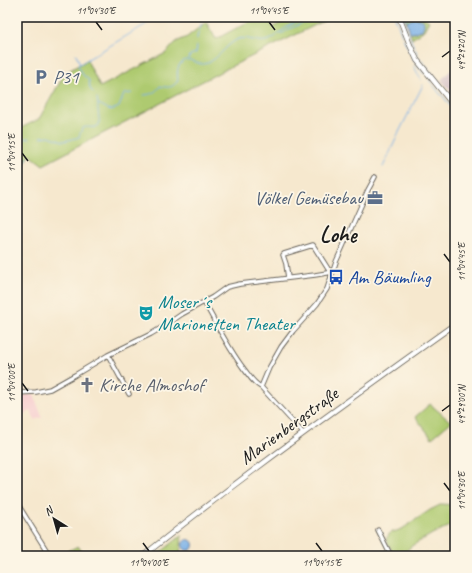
<svg xmlns="http://www.w3.org/2000/svg" width="472" height="573" font-family="Caveat,sans-serif">
	<style>
		.built { fill: #f7cfd0 }
		.industrial { fill: #d2bdc5 }
		.green { fill: #aeca70; stroke: #657346 }
		.water { fill: #79b0e8; stroke: #4a6682 }
		.lines { fill: none; stroke-linecap: round; stroke-linejoin: round }
		.stream { stroke: #79b0e8; stroke-width: 1 }
		.minor-casing { stroke: #68635a; stroke-width: 5.5 }
		.major-casing { stroke: #68635a; stroke-width: 6 }
		.minor { stroke: #fff; stroke-width: 3.5 }
		.major { stroke: #fff; stroke-width: 4.5 }
		.ticks { fill: none; stroke: #1c1c1c; stroke-width: 1.5 }
		.labels { text-anchor: middle; dominant-baseline: central; stroke-width: 3.5; stroke-linejoin: round; paint-order: stroke }
		.service-label { font-size: 19px; fill: #4e5e75; stroke: #fcf5e5; text-anchor: start }
		.transit-label { font-size: 19px; fill: #164399; stroke: #fcf5e5; text-anchor: start }
		.culture-label { font-size: 19px; fill: #0d838f; stroke: #fcf5e5; text-anchor: start }
		.worship-label { font-size: 19px; fill: #5b616d; stroke: #fcf5e5; text-anchor: start }
		.street-label { font-size: 19px; fill: #1c1c1c; stroke: #fcf5e5 }
		.district-label { font-size: 23px; font-weight: bold; fill: #1c1c1c; stroke: #fcf5e5 }
		.neatline { fill: none; stroke: #1c1c1c; stroke-width: 1.5 }
		.ticks-label { font-size: 10px; text-anchor: middle; fill: #1c1c1c }
	</style>
	<rect width="100%" height="100%" fill="#fcf5e5"/>
	<filter id="ink" filterUnits="userSpaceOnUse"><feTurbulence type="fractalNoise" baseFrequency=".025" numOctaves="2"/><feDisplacementMap in="SourceGraphic" scale="8" xChannelSelector="R" yChannelSelector="G"/><feConvolveMatrix kernelMatrix="1 2 1 2 8 2 1 2 1" color-interpolation-filters="sRGB"/></filter>
	<filter id="wash" filterUnits="userSpaceOnUse"><feTurbulence type="fractalNoise" baseFrequency=".012" numOctaves="4" result="noise"/><feDisplacementMap in="SourceGraphic" scale="16" xChannelSelector="R" yChannelSelector="G"/><feGaussianBlur stdDeviation="0.9" result="paint"/><feColorMatrix in="noise" values="0 0 0 0 0 0 0 0 0 0 0 0 0 0 0 0 0 1.4 0 .05"/><feComposite in="paint" operator="in"/></filter>
	<g filter="url(#wash)">
		<rect width="100%" height="100%" fill="#f6e8ce"/>
		<path class="built" d="M27,395H34L42,417L35,420L31,411L21,415L17,402V397Z"/>
		<path class="industrial" d="M455,66V97L441,80Z"/>
		<path class="green" d="M257,17H267L273,27L293,17H332L226,69L43,165L30,155L20,171L17,173V130L39,119L65,73L87,60L100,87L166,53L176,42L187,37L206,22L216,39Z
			M404,17C412,17 423,15 429,21L424,30L412,39L410,33H413L420,30L408,21L407,23Z
			M430,404L451,422L432,438L415,417Z
			M442,504L455,505V524L434,533L413,545L400,556H394L386,539L390,533L402,529L430,510Z
			M182,535L180,556H156Z
			M78,546L83,553L78,556H58Z"/>
		<path class="water" d="M416,18L423,20C425,24 424,27 421,31L420,30L413,33H410L407,23L410,20Z
			M182.5 545a5.5 5.5 0 1 1 11 0a5.5 5.5 0 1 1-11 0Z"/>
		<g class="lines">
			<path class="stream" d="M395,17L402,35
				M402,17L409,36
				M404,17L406,20L408,21
				M301,21L303,23H305L318,17
				M280,33H283L289,29L303,23
				M403,38C409,51 415,63 424,74
				M410,38L414,47
				M197,39C197,32 201,31 201,24
				M415,49L418,55
				M76,54L80,64
				M419,57L430,71
				M189,59L190,55L196,53L197,46
				M414,66L421,80
				M431,73L440,84
				M429,80L441,95
				M94,93L90,89L89,80L83,75L78,65L148,23
				M143,95C151,95 156,92 160,86C169,88 173,88 178,80C177,75 177,66 181,63C189,55 196,65 204,64C216,62 225,46 236,40C245,35 256,43 266,41C276,39 280,30 289,26C295,22 302,20 308,17
				M442,95L455,112
				M97,98L98,104
				M397,136L423,85
				M41,137L49,136L63,141L69,140L79,137C80,134 81,130 83,128C89,125 93,130 99,125C100,118 97,111 98,104C108,107 107,113 119,107L124,94L132,93
				M17,152L20,146L22,139L30,138
				M383,167L396,139
				M17,174L20,172L28,157
				M17,456L20,455"/>
		</g>
	</g>
	<g filter="url(#ink)">
		<g class="lines">
			<defs>
				<path id="minor" d="M288,278L286,264L283,255L284,254L313,245L330,272
					M204,302C217,325 228,348 244,369C249,375 253,383 261,387L303,433
					M108,355L129,394
					M261,387L269,368L281,347L293,331L317,304L327,289L336,262L368,190L375,177
					M17,393L36,392L50,389L75,375L108,355L151,334L166,325L182,314L213,297L227,287L240,284L315,275L333,272
					M17,503L50,556
					M378,530L391,556
					M80,556L83,554"/>
				<path id="major" d="M399,17L410,45L417,60L455,107
					M143,556C244,475 350,399 455,324"/>
			</defs>
			<use href="#minor" class="minor-casing"/>
			<use href="#major" class="major-casing"/>
			<use href="#minor" class="minor"/>
			<use href="#major" class="major"/>
		</g>
	</g>
	<path class="ticks" d="M96,22L102,30M269,22L275,30M442,57L450,51M22,153L28,161M444,254L450,262M22,383L28,391M442,411L450,405M444,483L450,491M143,543L149,551M316,543L322,551"/>
	<defs>
		<symbol id="parking-bare" viewBox="-9 -9 18 18"><path d="M-3.5-5.5H1a3.5 3.5 0 0 1 0 7H-1V5.5H-3.5ZM-1-3.4V-.6H.8a1.4 1.4 0 0 0 0-2.8Z" fill="#5c6f8a" stroke="#fcf5e5" stroke-width="2.5" paint-order="stroke"/></symbol>
		<symbol id="office-bare" viewBox="-9 -9 18 18"><path d="M-6-3h4V-5.5h4V-3h4V5H-6ZM-1-4.5V-3h2v-1.5ZM-6 0V1H6V0Z" fill="#5c6f8a" stroke="#fcf5e5" stroke-width="2.5" paint-order="stroke"/></symbol>
		<symbol id="bus-bare" viewBox="-9 -9 18 18"><path d="M-5-6H5V4H4V6H2V4H-2V6H-4V4H-5ZM-3.5-4V0h7V-4ZM-3.5 1.2v1.5H-2V1.2ZM2 1.2v1.5H3.5V1.2Z" fill="#1a4fb4" stroke="#fcf5e5" stroke-width="2.5" paint-order="stroke"/></symbol>
		<symbol id="theatre-bare" viewBox="-9 -9 18 18"><path d="M-5-5.5Q0-4 5-5.5V0Q5 5 0 6Q-5 5-5 0ZM-3.3-2.5H-1v1.5H-3.3ZM1-2.5H3.3v1.5H1ZM-2.8 1Q0 5.5 2.8 1Z" fill="#0f9aa8" stroke="#fcf5e5" stroke-width="2.5" paint-order="stroke"/></symbol>
		<symbol id="church-bare" viewBox="-9 -9 18 18"><path d="M-1.2-6h2.4v3.5h3.3v2.4h-3.3V6h-2.4V-.1h-3.3v-2.4h3.3Z" fill="#6b7280" stroke="#fcf5e5" stroke-width="2.5" paint-order="stroke"/></symbol>
	</defs>
	<g fill-rule="evenodd">
		<use href="#parking-bare" x="30" y="66" width="22" height="22"/>
		<use href="#office-bare" x="364" y="187" width="22" height="22"/>
		<use href="#bus-bare" x="325" y="266" width="22" height="22"/>
		<use href="#theatre-bare" x="135" y="302" width="22" height="22"/>
		<use href="#church-bare" x="76" y="374" width="22" height="22"/>
	</g>
	<g class="labels">
		<g class="service-label">
			<text x="53" y="77">P31</text>
			<text x="363" y="198" text-anchor="end">Völkel Gemüsebau</text>
		</g>
		<g class="transit-label">
			<text x="348" y="277">Am Bäumling</text>
		</g>
		<g class="culture-label">
			<text x="158" y="302">Moser´s<tspan x="158" dy="22">Marionetten Theater</tspan></text>
		</g>
		<g class="worship-label">
			<text x="99" y="385">Kirche Almoshof</text>
		</g>
		<g class="street-label">
			<text transform="translate(289 426) rotate(-36)">Marienbergstraße</text>
		</g>
		<g class="district-label">
			<text x="338" y="234">Lohe</text>
		</g>
	</g>
	<rect width="472" height="573" fill="none" stroke="#fcf5e5" stroke-width="44"/>
	<g transform="translate(54 519) rotate(323)" stroke="#fcf5e5" stroke-width="3" paint-order="stroke">
	<path d="M0-3L7 15L0 10L-7 15Z" fill="#1c1c1c"/>
	<text y="-6" font-size="11" font-weight="bold" text-anchor="middle" fill="#1c1c1c">N</text>
	</g>
	<rect x="22" y="22" width="428" height="529" class="neatline"/>
	<g class="ticks-label">
		<text x="96" y="14">11°04'30"E</text>
		<text x="269" y="14">11°04'45"E</text>
		<text transform="translate(461 51) rotate(-90)" y="4">49°29'20"N</text>
		<text transform="translate(11 153) rotate(-90)" y="4">11°04'15"E</text>
		<text transform="translate(461 262) rotate(-90)" y="4">11°04'45"E</text>
		<text transform="translate(11 383) rotate(-90)" y="4">11°04'00"E</text>
		<text transform="translate(461 405) rotate(-90)" y="4">49°29'00"N</text>
		<text transform="translate(461 491) rotate(-90)" y="4">11°04'30"E</text>
		<text x="149" y="566">11°04'00"E</text>
		<text x="322" y="566">11°04'15"E</text>
	</g>
</svg>
